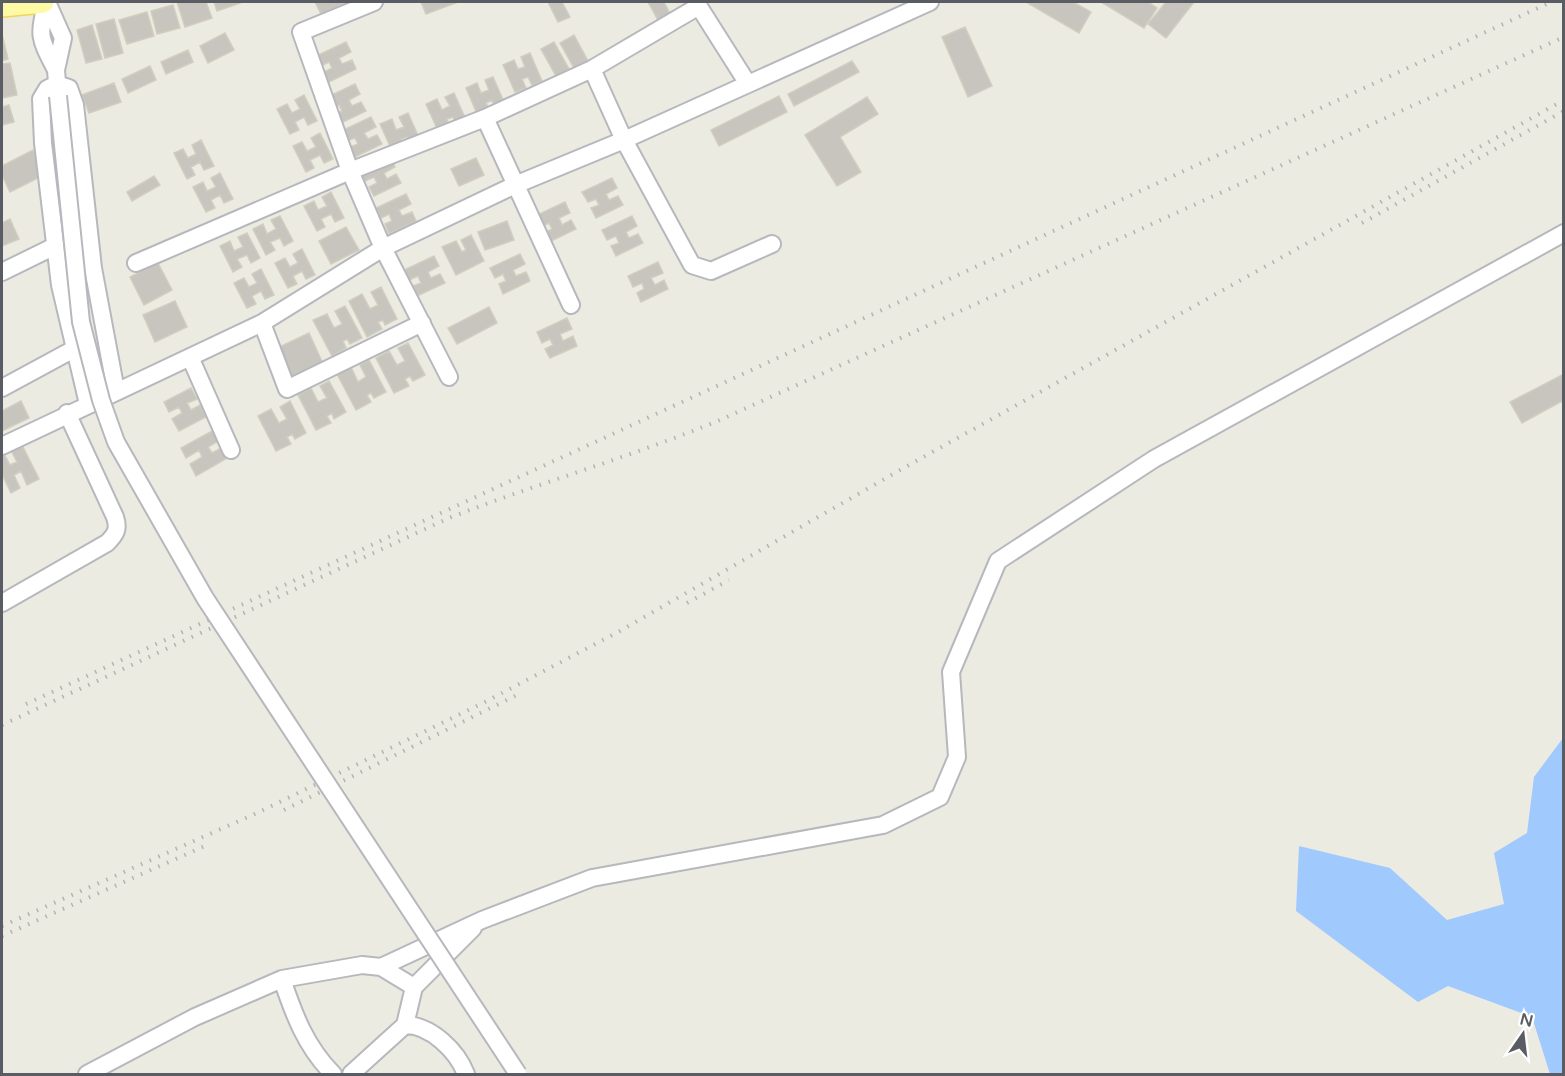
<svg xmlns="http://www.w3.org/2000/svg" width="1565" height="1076" font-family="'Varela Round',sans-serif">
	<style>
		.water { fill: #a0c9fd }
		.building { fill: #c7c5be; stroke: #d1cdbf; stroke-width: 1.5 }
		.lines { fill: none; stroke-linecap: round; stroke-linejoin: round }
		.minor-casing { stroke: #b6b8bd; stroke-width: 20 }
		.major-casing { stroke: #eed658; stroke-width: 24 }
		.minor { stroke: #fff; stroke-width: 16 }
		.major { stroke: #fdf9a5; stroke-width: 21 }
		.rail { stroke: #b2b3b3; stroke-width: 4; stroke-dasharray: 1.5 8; stroke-linecap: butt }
		.minor-bridge-casing { stroke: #b6b8bd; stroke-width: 20; stroke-linecap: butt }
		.minor-bridge { stroke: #fff; stroke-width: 16 }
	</style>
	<rect width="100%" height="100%" fill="#ecebe1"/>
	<path class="water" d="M1563,738L1564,1074H1550L1532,1017L1448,986L1418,1002L1296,911L1299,846L1390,868L1447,920L1504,904L1494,853L1527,833L1534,777Z"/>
	<path class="building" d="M177,2H206L212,18L185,27Z
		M214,2H243L217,11Z
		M315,2H347L321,14Z
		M421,2H458L426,14Z
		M548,2H562L570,17L558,22Z
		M648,2H664L670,14L658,20Z
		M1026,2H1073L1091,12L1079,33Z
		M1101,2H1148L1157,8L1144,28Z
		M1166,2H1194L1166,38L1148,24Z
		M173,5L180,28L157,34L151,11Z
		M147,12L154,36L127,44L119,20Z
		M114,19L123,53L105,58L96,24Z
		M92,25L102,59L86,63L77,30Z
		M965,27L992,86L968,97L942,37Z
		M225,33L234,50L208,63L200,46Z
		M2,34L8,59L2,61Z
		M574,35L588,61L574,68L560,43Z
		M346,42L351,52L339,58L342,64L352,60L356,69L329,82L324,72L332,68L329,62L321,66L316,56Z
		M554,42L569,69L556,76L541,49Z
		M188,50L193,62L166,74L161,62Z
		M530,53L542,81L532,85L528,77L522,79L526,88L515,92L503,65L514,60L518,69L525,67L521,57Z
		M852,61L859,72L794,106L788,94Z
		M10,63L17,95L2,98V64Z
		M150,66L156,80L128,93L122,79Z
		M493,77L505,104L495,108L492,100L486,103L490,111L478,116L466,88L477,83L481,93L489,90L485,80Z
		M114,83L121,102L89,113L82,95Z
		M355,84L360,94L349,100L352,106L361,102L366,111L339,124L334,114L342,111L339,105L330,109L325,98Z
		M454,93L466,120L456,125L453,117L447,119L450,128L439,133L426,104L437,99L442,110L450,106L445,97Z
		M304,95L317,121L308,125L304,117L295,122L299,130L290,134L277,109L287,104L292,113L300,109L295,100Z
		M779,96L787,112L719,146L711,130Z
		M867,97L878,114L840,137L861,172L837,186L805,135Z
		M9,105L14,122L2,125V107Z
		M408,113L420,140L410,144L407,137L401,139L405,148L393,153L380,124L392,119L396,130L404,127L399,117Z
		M371,117L376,127L364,133L368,139L377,135L382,144L355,157L350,147L358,144L355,138L346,141L341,131Z
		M320,133L333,159L324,163L320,155L310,160L314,168L306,172L293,146L302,142L307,151L316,147L311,138Z
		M201,140L214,166L204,170L200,162L191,167L195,175L187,179L174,153L183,149L188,158L196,154L192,145Z
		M33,150L46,174L10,192L2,175V166Z
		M390,156L395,167L384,173L387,179L396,174L401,183L374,196L369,187L377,183L374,177L365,181L360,171Z
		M476,158L484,175L459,186L451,169Z
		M220,173L233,199L224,203L220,195L211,200L215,208L206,212L193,187L203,182L207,191L216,187L211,178Z
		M154,176L160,185L132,201L127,192Z
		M612,178L617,188L606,194L609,200L618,196L623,205L596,218L591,208L599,205L596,199L588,202L582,192Z
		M331,192L344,218L335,222L331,214L321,219L325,227L317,231L304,206L314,201L318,210L327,206L322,197Z
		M406,194L411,204L399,210L402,216L412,212L416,221L389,234L385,224L392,221L389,214L381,218L376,208Z
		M565,202L570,213L559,218L562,225L571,220L576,229L549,242L544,233L552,229L549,223L540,227L535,216Z
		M280,216L293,241L284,246L280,238L270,242L275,250L266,255L253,229L263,224L267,234L276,229L271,220Z
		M632,216L637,226L626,232L629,238L638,234L643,243L616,256L611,246L619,243L616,236L607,240L602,230Z
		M10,219L19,239L2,246V223Z
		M507,221L514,240L485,250L478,232Z
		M346,227L359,250L331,264L319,241Z
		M247,233L260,258L251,263L247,255L237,259L242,267L233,272L220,246L230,241L234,251L243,247L238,237Z
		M471,235L484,261L456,275L442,247L456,241L462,252L466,250L461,240Z
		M302,249L315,275L306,279L302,271L293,276L297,284L288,288L275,263L285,258L290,267L298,263L293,254Z
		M520,254L525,264L513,270L516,276L526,272L530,281L503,294L499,284L506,281L503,274L495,278L490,268Z
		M434,256L439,266L428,272L431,278L440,274L445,283L417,296L413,286L421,283L418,276L409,280L404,270Z
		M658,262L663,273L651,278L655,285L664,280L668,289L641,302L637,293L644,289L642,283L633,287L628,276Z
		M158,263L172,290L144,305L130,277Z
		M261,269L274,295L265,299L261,291L252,296L256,304L247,308L234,283L244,278L249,287L257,283L252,274Z
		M381,287L397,319L385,325L383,320L378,322L382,329L367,337L349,301L362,294L370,309L378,305L371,292Z
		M175,301L187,327L155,342L143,315Z
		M345,306L362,338L350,344L347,339L343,341L346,348L332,356L313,320L327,314L334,328L342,324L335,311Z
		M489,307L497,323L457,344L448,328Z
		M567,318L572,329L560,334L563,341L573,336L577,346L550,358L545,349L553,345L550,339L542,343L537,332Z
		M309,333L325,368L292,382L277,348Z
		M408,343L425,375L413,381L410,376L405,379L409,386L394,393L376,358L389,351L397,365L405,361L398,348Z
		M369,360L386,392L374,398L371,393L367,395L371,402L356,410L337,374L351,367L358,382L366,377L360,365Z
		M1564,374V400L1522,423L1510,402Z
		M329,381L346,412L334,419L332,413L327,416L331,423L316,430L298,395L311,388L318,402L327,398L320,386Z
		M191,388L197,399L187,403L191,410L200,405L206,417L179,431L172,419L182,413L179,407L169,412L164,402Z
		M21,401L29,418L2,431V411Z
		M290,401L306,433L295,439L292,434L287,437L291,444L276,451L258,416L271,409L279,423L287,419L280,407Z
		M214,430L220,440L208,447L212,453L223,447L229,457L196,476L190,464L202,457L199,450L186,458L181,448Z
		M22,445L39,479L27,485L21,471L14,475L20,488L11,493L2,474V455L4,454L10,465L17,462L11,450Z"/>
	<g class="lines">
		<defs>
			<path id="minor" d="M47,2L63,38L56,70L58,95
				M47,2C37,36 40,39 56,70
				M374,2L301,32L350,171L383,248L449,377
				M696,2L748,84
				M592,69L624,140L692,265L711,271L772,244
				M485,118L571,305
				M136,263L350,171L485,118L592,69L699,6
				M2,272L55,246
				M262,323L287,389L422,323
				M190,357L231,450
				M2,388L74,349
				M88,404L60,285L43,143L41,99L47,89L57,84L69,88L75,105L93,268L116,391
				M2,446L262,323L383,248L515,185L624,140L930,2
				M2,603L107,543C116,534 119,529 115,517L67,413
				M282,979C294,1015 306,1047 333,1074
				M414,987L473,928
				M405,1025C431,1025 457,1051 466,1074
				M87,1074L195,1017L282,979L362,965L381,967L482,920L592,878L883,825L940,797L957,757L951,672L998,561L1154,459L1564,233
				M351,1074L405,1025L414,987L381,967"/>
			<path id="major" d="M2,6L43,2"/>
		</defs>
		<use href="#minor" class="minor-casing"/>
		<use href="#major" class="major-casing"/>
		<use href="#minor" class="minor"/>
		<use href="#major" class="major"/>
		<path class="rail" d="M1362,223L1564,111
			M687,603L729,580
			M26,704L1551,2
			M2,725L449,518C538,483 631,457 720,420L1564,37
			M284,810L521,693
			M2,926L257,813L483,703L620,631L893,474L1564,100
			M2,936L205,846"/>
		<defs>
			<path id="minor-bridge" d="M58,96L81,322L101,400L116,442L205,598L518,1074"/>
		</defs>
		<use href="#minor-bridge" class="minor-bridge-casing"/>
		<use href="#minor-bridge" class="minor-bridge"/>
	</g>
	<rect width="1565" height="1076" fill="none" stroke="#595c62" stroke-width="6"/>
	<g transform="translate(1523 1034) rotate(14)" stroke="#ffffff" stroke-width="4.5" paint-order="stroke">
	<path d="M0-4.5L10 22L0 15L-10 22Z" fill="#595c62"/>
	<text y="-9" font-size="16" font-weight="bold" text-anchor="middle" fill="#595c62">N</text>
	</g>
</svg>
